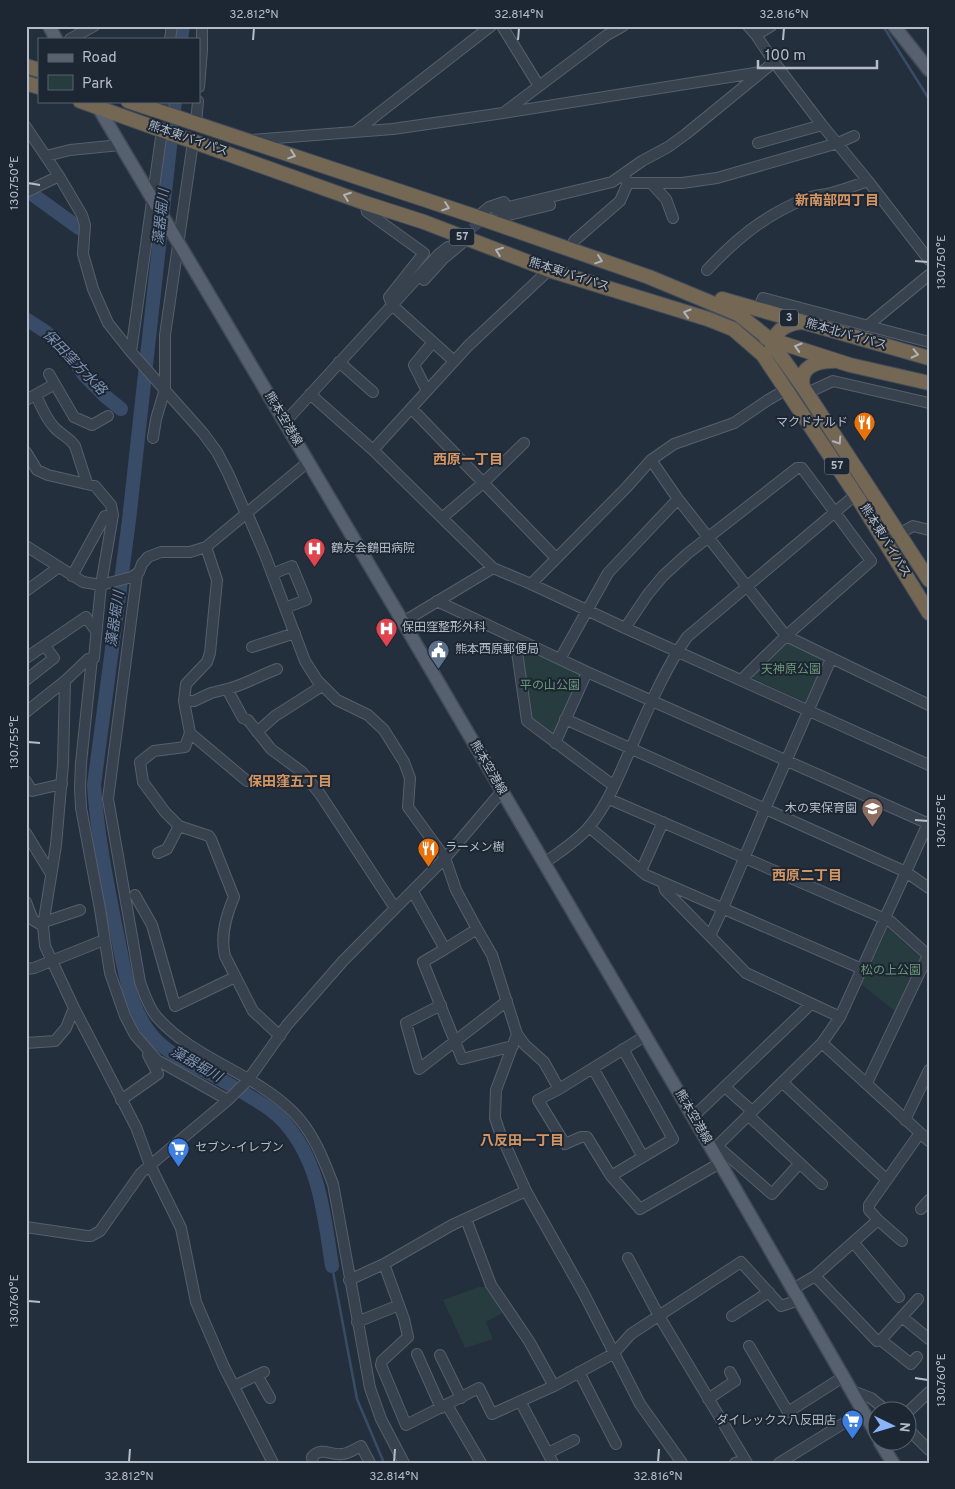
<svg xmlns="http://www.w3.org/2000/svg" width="955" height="1489" font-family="Overpass,'Noto Sans JP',sans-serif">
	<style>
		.green { fill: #263c3f }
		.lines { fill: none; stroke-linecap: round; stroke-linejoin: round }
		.stream { stroke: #394c67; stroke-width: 2.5 }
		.river { stroke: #394c67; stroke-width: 14 }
		.minor-tunnel { stroke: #3a4453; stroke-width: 10; stroke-dasharray: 10 5; stroke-linecap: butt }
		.minor-casing { stroke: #565f6c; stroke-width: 12 }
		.major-casing { stroke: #414a57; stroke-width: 15 }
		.highway-casing { stroke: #434c59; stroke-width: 16 }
		.minor { stroke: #38414e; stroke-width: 10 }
		.major { stroke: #56606e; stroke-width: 12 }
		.highway { stroke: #746855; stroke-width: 14 }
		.oneway { stroke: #aeb4bd }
		.ticks { fill: none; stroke: #b4bcc9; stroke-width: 2 }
		.labels { text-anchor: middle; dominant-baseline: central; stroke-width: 4; stroke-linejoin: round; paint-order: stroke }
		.shield { fill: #1d2633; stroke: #878f9c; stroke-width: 1 }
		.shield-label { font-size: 11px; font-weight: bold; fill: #b4bcc9 }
		.street-label { font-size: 12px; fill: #b4bcc9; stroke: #1d2633 }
		.poi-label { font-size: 12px; fill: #b4bcc9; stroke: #1d2633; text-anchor: start }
		.park-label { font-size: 12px; fill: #6b9a76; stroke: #1d2633 }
		.neighbourhood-label { font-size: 14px; font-weight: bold; fill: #d59563; stroke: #1d2633 }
		.water-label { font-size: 14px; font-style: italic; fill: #7c92b1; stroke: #1d2633 }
		.neatline { fill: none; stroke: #b4bcc9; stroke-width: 2 }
		.ticks-label { font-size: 12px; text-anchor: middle; fill: #b4bcc9 }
	</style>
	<rect width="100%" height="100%" fill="#242f3e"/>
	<path class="green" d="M787,642L826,660L807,703L750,677Z
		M520,645L582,673L555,736L530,720Z
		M887,929H889L920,957L896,1012L861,984Z
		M479,1287H487L504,1312L486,1322L493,1339L465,1348L443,1300Z"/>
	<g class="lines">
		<path class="stream" d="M883,26L929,99
			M332,1266L357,1399L384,1463"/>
		<path class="river" d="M181,39L183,26
			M175,101L129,520L94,785C97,832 106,878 115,924C124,963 127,1011 157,1041C177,1061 208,1071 232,1086
			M32,194L79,228
			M26,319L46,332L71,356L84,375L105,396L121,409
			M244,1093C259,1102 274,1110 285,1123C320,1163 324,1215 332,1266"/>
		<path class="minor-tunnel" d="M448,247L496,210"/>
		<defs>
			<path id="minor" d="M502,26L539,86
				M748,26L756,35L774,62L822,125L868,181L929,260
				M756,35L771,26
				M70,39L94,26
				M170,39L172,26
				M199,87L202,50V26
				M506,111L607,35L623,26
				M163,113L164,101
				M196,123L198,101
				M26,127L59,176L82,215L85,225L83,254L93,289L108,323L131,352L203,433L217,452L228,473L246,514
				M356,131L491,26
				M252,140L393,129L503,113L761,72
				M758,143L822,125
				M46,156L70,150L120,145
				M623,175L628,183H682L717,178L838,143L854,136
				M651,183L666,199L673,218
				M26,192L59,176
				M365,203L367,212L424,253L389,297L392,305L454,361
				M496,210L612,182L642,161L668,147L686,134L774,62
				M477,217L489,207L504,202
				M495,224L504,216L550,205
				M571,250L574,241L620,201L628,183
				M707,270C736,239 765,215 805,199C813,195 823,195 831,193C844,190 856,185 868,181
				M424,280L443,259L467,239
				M758,309L763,298L929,342
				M867,326L929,275
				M131,352L162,130
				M339,362L373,392
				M49,374L74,417L92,425L108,416
				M427,391L414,365L433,342
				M807,393L833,381L929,403
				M310,394L373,450L493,568L531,584L625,628L929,765
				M36,395C41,406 46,419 54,427C60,434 70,438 75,446L87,483
				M26,400L55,384
				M411,408L556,558
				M285,422L439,254L448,247
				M153,438L156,419L165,389V335L193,142
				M373,450L468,346L549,270
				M26,452L37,470L48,475L95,486L111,505L113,515L101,585L94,658L88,659L65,681L26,712
				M651,460L678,499L786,636L929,705
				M247,513L265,555L305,661L317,680L337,700L368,715L384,730L404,762L410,778L408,807L445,858L456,890L477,929
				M442,518L483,483L524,443
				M899,534L913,526L929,530
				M26,546L83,582L101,585L132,577L139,572L142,564L148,557L161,552H190L206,547L308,462
				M206,547L217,580L210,653L207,662L186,684L184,701L190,733L247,781
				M137,574L108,799L140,982C144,993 148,1006 156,1016C193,1059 253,1072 293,1112C313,1132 323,1158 333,1184L370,1388L381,1419L404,1463
				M272,574L292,566L306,600L285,608
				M72,576L105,516
				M531,584L626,488L651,460L674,444L734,423L768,400L787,389
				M26,591L59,567
				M437,601L587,672L929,824
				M403,622L493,568
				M625,628L648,594L663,576L687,554L797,468H802L871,561L786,636L741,680
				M515,638L527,721L614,786
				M252,647L295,633
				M26,658L86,617L96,631
				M92,658L81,763L80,787L81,808L100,909L110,973L125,1016L135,1035L157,1060L228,1100
				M560,659L608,573L678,499
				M831,659L765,809L723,908L710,936L746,973L840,1017
				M26,680L54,658L45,646
				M65,681L63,764L56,845L43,926L45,946L74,1008L136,1127L150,1165L181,1228L196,1302L224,1367L273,1463
				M227,689C245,685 260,675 277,669
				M184,701H194L211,693L227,689L243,718L248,720L271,749L302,772L320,794L395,908
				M565,719L906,872L929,888
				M257,732L275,716L322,686
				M190,733L185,747L154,751L140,762L143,782L165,812L179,826L209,836L211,839L234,897C226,916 220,936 225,956L253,1011L280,1036
				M555,743L587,672
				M26,781L32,791L62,784
				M609,799L890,921L929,956
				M589,827L646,875L862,969
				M26,833L51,874
				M158,853L167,849L179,826
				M543,864C559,852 576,842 588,828C606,807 616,782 627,757C645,717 662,673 687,637L860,491
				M641,871L663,822
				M663,883L665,890L710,936
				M413,892L445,949L477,929L492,955L517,1034L525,1045L544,1062L559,1089L645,1036
				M135,895L152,925L175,1006L235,977
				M26,902L33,920L43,926
				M44,922L80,910
				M445,949L423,962L462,1059L513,1046
				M26,969L34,968L99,942
				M441,1005L406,1023L419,1069L507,1001
				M517,1034L496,1090L495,1118L500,1133L526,1191L584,1294L640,1404L682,1463
				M26,1043L55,1041L66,1028L74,1008
				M822,1043L929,1141
				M593,1068L643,1157
				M782,1082L887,1180
				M867,1083L928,955
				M725,1087L752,1111
				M559,1089L538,1100L565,1144L581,1137H587L611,1176L640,1209L720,1163
				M121,1100L158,1074L148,1055
				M748,1115L822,1184
				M693,1117L811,1004
				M905,1120L929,1070
				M717,1146L772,1194L800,1163
				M712,1151L822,1043L840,1017L929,821
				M611,1176L673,1139L623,1049
				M921,1209L929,1200
				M466,1219L491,1285L529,1341L554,1386
				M878,1220L902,1241
				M26,1227L87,1236H91L100,1231L141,1173L228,1100L248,1080L287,1025L343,961L445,858L502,791
				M853,1242L899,1297
				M628,1258L659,1316L747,1463
				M384,1264L404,1319L408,1337L382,1361L381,1365L406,1425L479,1388L492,1414L554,1386L613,1354L631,1334L741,1262L781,1306L799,1300
				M815,1276L877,1341L881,1340L918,1299
				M349,1280L384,1264L452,1225L526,1191
				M793,1289L815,1276L878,1220L869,1210V1205L920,1133
				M732,1316L769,1292
				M902,1317L929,1339
				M357,1322L399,1305
				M881,1340L911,1364L917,1357
				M749,1346L788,1412L843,1377
				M417,1354L441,1408
				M440,1355L461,1398
				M579,1372L616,1444
				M257,1375L270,1398
				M234,1386L264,1372
				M850,1390L871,1398L888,1412
				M708,1399L735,1381L730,1372
				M520,1401L553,1463
				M447,1405L481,1463
				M908,1412L929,1392
				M908,1429L929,1450
				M548,1453L574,1440
				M313,1463L312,1457C322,1446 331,1456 342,1454C348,1454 355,1449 361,1446L370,1463
				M735,1463L745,1460
				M779,1463L862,1412"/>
			<path id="major" d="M49,26L56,39
				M894,26L929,70
				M95,102L403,622L734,1187L878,1437
				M880,1442L893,1463"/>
			<path id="highway" d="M26,66L39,70
				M26,83L39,87
				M80,101L365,203L424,222L549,270L708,319L733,329L763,355L856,495L929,613
				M128,101L477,217L649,277L738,314L768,338L803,387L929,580
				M722,299L929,358
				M766,338L850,365L929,383
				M772,348C774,331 785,324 801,322
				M803,387C798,367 817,361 833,361"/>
		</defs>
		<use href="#minor" class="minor-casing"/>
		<use href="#major" class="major-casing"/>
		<use href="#highway" class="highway-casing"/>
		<use href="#minor" class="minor"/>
		<use href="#major" class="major"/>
		<use href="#highway" class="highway"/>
	</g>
	<defs><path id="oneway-chevron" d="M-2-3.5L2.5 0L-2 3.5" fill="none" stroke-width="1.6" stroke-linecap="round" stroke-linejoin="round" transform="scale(1.25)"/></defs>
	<g class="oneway">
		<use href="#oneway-chevron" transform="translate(292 155) rotate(19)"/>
		<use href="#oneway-chevron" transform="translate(347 196) rotate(-160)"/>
		<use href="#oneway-chevron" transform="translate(446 207) rotate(19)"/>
		<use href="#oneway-chevron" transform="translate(499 251) rotate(-159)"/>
		<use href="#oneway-chevron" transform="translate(599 260) rotate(19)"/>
		<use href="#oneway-chevron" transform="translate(687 313) rotate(-163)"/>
		<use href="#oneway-chevron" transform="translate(798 347) rotate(-164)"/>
		<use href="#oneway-chevron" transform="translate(915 354) rotate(13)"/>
		<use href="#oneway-chevron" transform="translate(838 441) rotate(57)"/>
	</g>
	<path class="ticks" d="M253,40L254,28M518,40L519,28M783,40L784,28M28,183L40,185M915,261L928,262M28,742L40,743M915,820L928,821M28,1301L40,1302M915,1378L928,1380M129,1462L130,1449M394,1462L395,1449M658,1462L659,1449"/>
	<defs>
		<symbol id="restaurant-pin" viewBox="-11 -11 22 30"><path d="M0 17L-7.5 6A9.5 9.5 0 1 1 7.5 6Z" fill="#e8710a" stroke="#1d2633"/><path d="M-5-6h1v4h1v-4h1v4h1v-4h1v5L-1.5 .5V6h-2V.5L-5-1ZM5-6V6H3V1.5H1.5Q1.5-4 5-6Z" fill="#fff"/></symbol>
		<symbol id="hospital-pin" viewBox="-11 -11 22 30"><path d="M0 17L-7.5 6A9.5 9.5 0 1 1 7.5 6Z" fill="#e0444e" stroke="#1d2633"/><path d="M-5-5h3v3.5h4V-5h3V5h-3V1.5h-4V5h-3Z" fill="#fff"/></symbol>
		<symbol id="civic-pin" viewBox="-11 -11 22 30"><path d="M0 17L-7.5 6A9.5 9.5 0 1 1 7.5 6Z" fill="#5c6f8a" stroke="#1d2633"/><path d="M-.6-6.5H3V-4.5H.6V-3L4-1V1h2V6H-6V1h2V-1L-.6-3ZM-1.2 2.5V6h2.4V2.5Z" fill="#fff"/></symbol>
		<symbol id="school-pin" viewBox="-11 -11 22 30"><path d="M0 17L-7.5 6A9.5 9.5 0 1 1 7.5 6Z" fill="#8d6e63" stroke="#1d2633"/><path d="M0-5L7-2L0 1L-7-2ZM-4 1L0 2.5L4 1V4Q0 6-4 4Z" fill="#fff"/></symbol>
		<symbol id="supermarket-pin" viewBox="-11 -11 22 30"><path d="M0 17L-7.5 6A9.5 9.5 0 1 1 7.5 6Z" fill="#3f7fe0" stroke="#1d2633"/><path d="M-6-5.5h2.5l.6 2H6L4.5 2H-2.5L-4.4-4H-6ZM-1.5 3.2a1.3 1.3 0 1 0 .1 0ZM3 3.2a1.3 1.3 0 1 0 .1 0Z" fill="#fff"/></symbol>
	</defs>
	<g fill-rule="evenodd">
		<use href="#restaurant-pin" x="852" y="410" width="25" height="34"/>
		<use href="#hospital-pin" x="302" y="536" width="25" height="34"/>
		<use href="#hospital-pin" x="374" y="616" width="25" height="34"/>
		<use href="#civic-pin" x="426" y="638" width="25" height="34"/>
		<use href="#school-pin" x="860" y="796" width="25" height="34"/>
		<use href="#restaurant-pin" x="416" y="836" width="25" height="34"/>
		<use href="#supermarket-pin" x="166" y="1136" width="25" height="34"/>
		<use href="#supermarket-pin" x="840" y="1408" width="25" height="34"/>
	</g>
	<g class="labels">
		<g class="shield">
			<rect x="449.5" y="228.5" width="25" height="17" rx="4"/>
			<rect x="780" y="309.5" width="18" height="17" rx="4"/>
			<rect x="824.5" y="457.5" width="25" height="17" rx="4"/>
		</g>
		<g class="shield-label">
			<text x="462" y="237">57</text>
			<text x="789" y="318">3</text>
			<text x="837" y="466">57</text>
		</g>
		<g class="street-label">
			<text transform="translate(188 139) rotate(19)">熊本東バイパス</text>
			<text transform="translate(569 275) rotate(18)">熊本東バイパス</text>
			<text transform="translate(846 335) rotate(16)">熊本北バイパス</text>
			<text transform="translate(283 419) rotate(59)">熊本空港線</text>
			<text transform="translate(885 541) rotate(58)">熊本東バイパス</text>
			<text transform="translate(488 768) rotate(60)">熊本空港線</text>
			<text transform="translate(693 1117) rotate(60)">熊本空港線</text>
		</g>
		<g class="poi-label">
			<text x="848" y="423" text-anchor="end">マクドナルド</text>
			<text x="331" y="549">鶴友会鶴田病院</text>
			<text x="402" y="628">保田窪整形外科</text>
			<text x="455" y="650">熊本西原郵便局</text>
			<text x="857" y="809" text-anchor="end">木の実保育園</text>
			<text x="445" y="848">ラーメン樹</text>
			<text x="195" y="1148">セブン-イレブン</text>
			<text x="836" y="1421" text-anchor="end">ダイレックス八反田店</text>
		</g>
		<g class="park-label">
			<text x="791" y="670">天神原公園</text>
			<text x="550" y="686">平の山公園</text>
			<text x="891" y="971">松の上公園</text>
		</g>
		<g class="neighbourhood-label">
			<text x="837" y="201">新南部四丁目</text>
			<text x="468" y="460">西原一丁目</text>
			<text x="290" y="782">保田窪五丁目</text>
			<text x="807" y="876">西原二丁目</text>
			<text x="522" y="1141">八反田一丁目</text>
		</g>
		<g class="water-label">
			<text transform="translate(162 217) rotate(-84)">藻器堀川</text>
			<text transform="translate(74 363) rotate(46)">保田窪方水路</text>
			<text transform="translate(116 619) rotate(-82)">藻器堀川</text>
			<text transform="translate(196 1065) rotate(30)">藻器堀川</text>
		</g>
	</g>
	<rect width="955" height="1489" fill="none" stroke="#1d2633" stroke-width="55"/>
	<rect x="38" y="38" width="162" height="65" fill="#1d2633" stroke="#59626f"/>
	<rect x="48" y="54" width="25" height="8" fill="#56606e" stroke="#59626f"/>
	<text x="82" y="62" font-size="15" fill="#b4bcc9">Road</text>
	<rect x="48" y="75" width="25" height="15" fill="#263c3f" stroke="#59626f"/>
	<text x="82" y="88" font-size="15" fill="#b4bcc9">Park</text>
	<g transform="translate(892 1426) rotate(95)"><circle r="24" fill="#1d2633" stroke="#59626f"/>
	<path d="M0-4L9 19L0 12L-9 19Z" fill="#8ab4f8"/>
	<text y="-8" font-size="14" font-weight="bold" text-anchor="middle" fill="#b4bcc9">N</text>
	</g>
	<path d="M758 60v8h119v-8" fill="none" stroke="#b4bcc9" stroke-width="2.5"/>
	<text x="765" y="60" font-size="15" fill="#b4bcc9" stroke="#1d2633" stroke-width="4" paint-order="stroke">100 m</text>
	<rect x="28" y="28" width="900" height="1434" class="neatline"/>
	<g class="ticks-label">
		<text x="254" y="18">32.812°N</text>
		<text x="519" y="18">32.814°N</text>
		<text x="784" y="18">32.816°N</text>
		<text transform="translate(14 183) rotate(-90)" y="4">130.750°E</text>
		<text transform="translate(941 262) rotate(-90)" y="4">130.750°E</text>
		<text transform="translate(14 742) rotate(-90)" y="4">130.755°E</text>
		<text transform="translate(941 821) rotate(-90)" y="4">130.755°E</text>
		<text transform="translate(14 1301) rotate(-90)" y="4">130.760°E</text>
		<text transform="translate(941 1380) rotate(-90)" y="4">130.760°E</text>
		<text x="129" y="1480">32.812°N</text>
		<text x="394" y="1480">32.814°N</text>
		<text x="658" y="1480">32.816°N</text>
	</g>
</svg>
